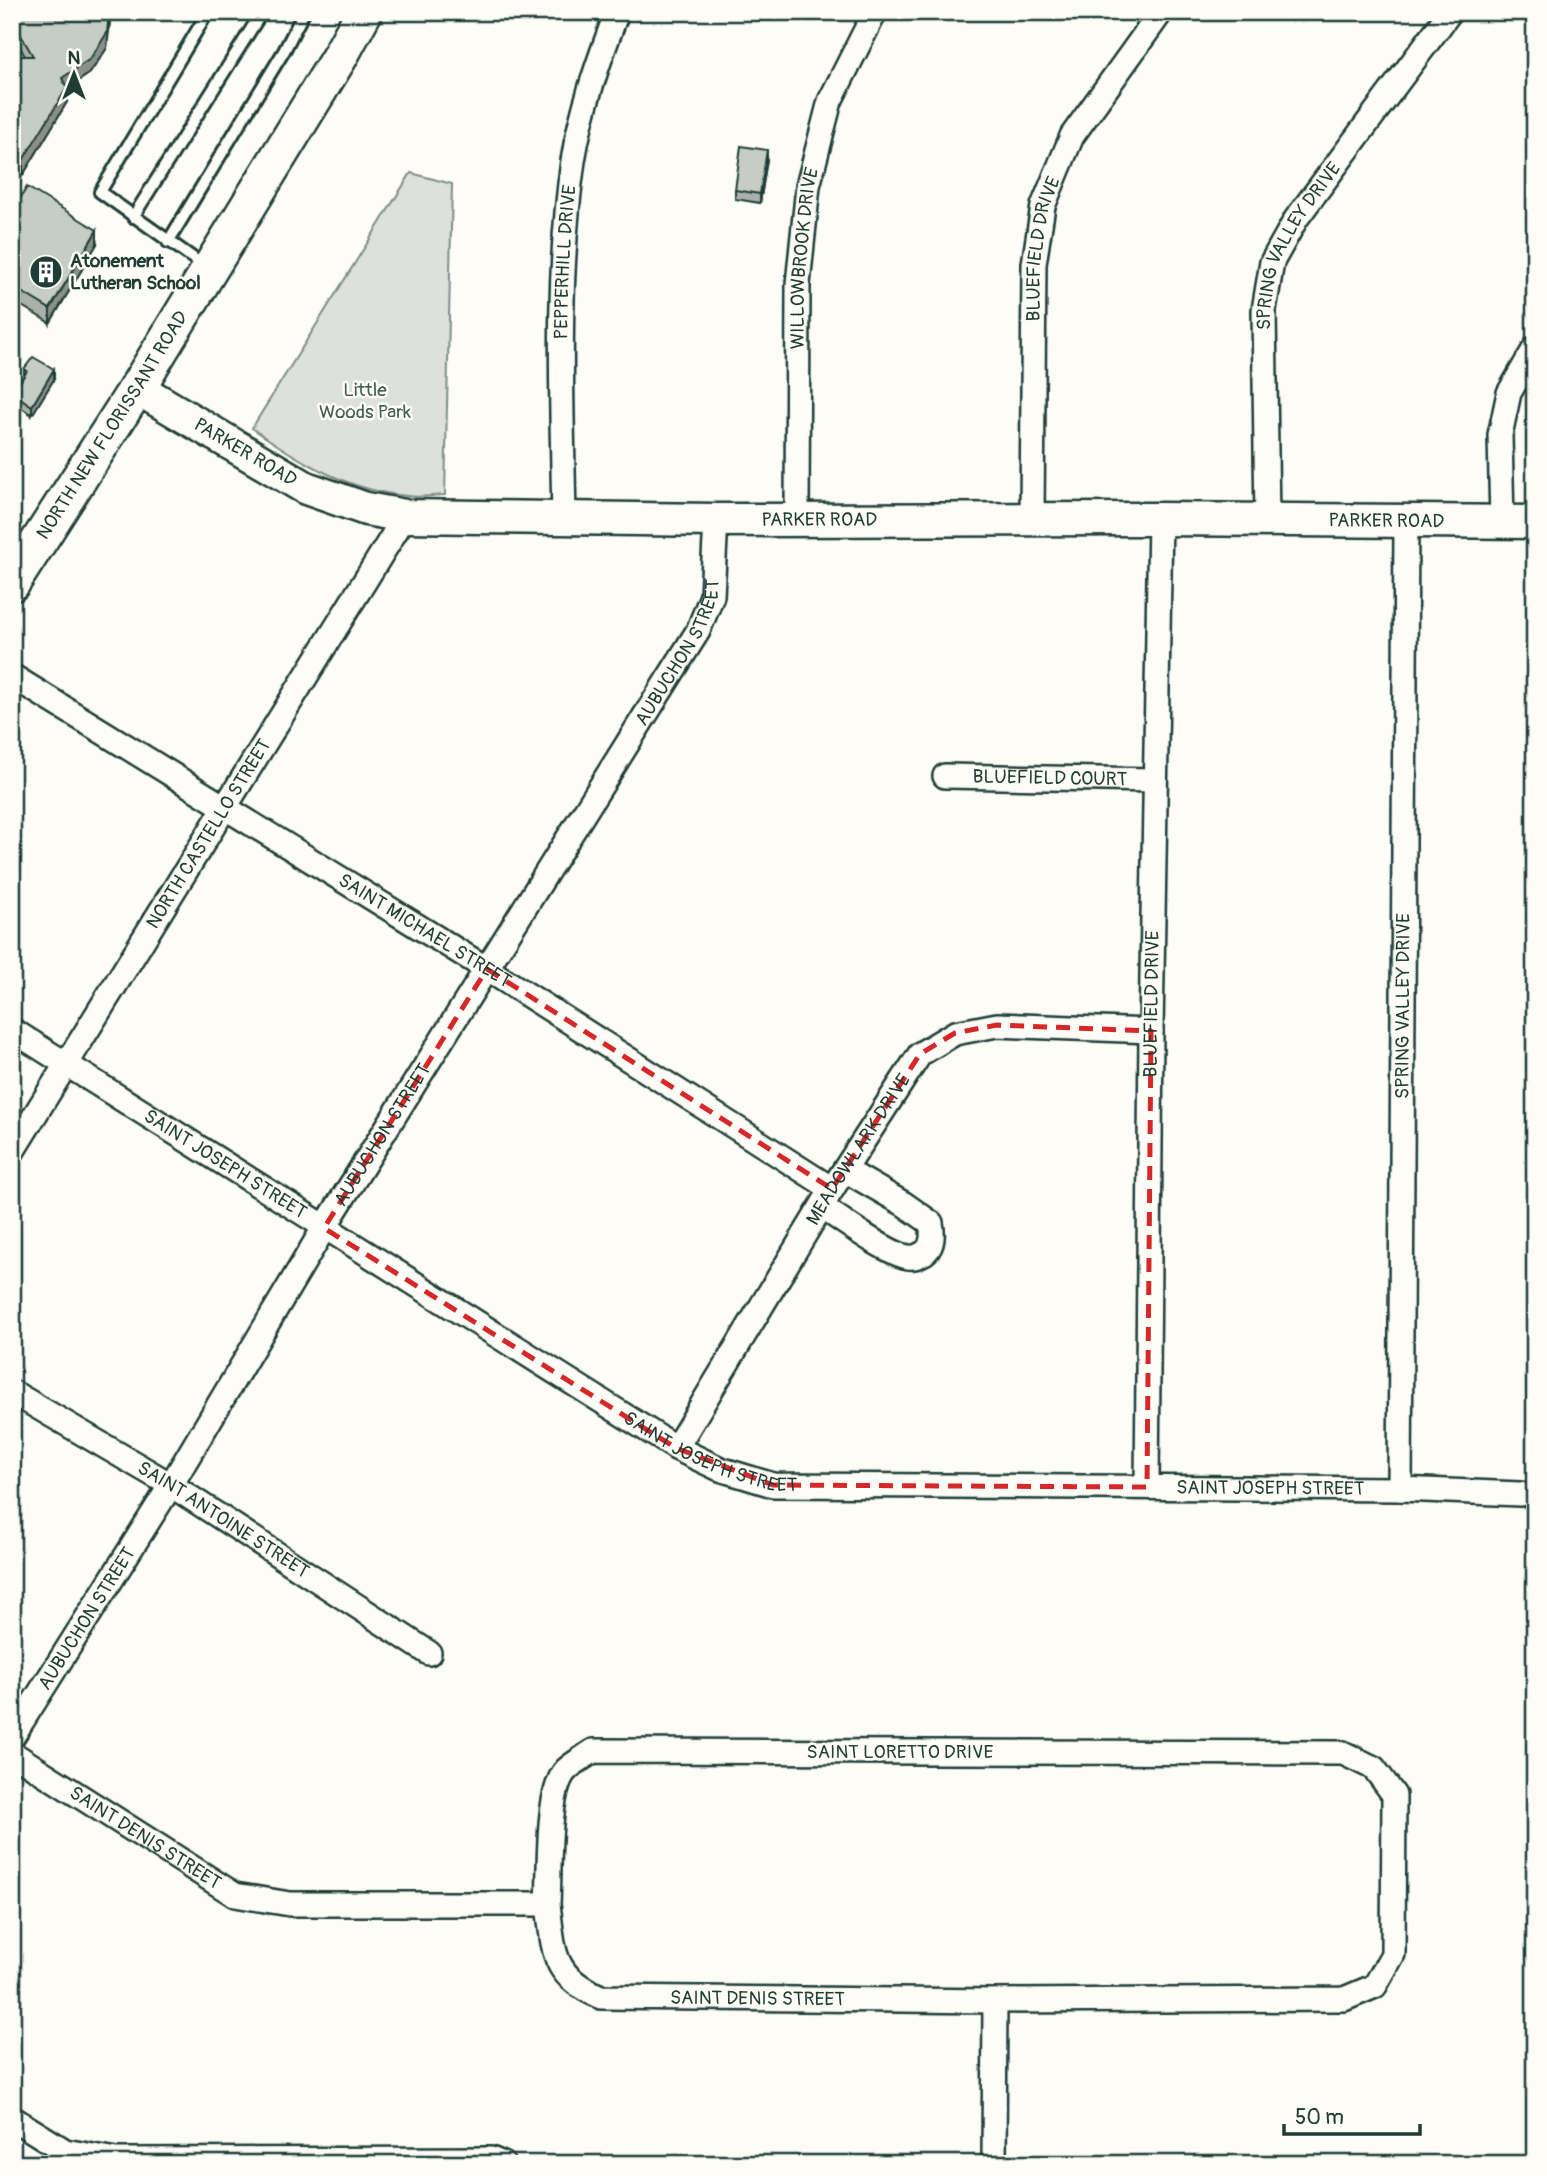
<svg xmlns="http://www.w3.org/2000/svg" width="1547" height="2176" font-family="Pangolin,sans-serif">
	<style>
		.green { fill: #dde0db; stroke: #7e8e88; stroke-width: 2 }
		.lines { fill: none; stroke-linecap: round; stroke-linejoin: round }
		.lane-casing { stroke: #1f3d34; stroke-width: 16 }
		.street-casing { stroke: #1f3d34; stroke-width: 28 }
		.secondary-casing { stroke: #1f3d34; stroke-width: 37 }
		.primary-casing { stroke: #1f3d34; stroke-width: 40 }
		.lane { stroke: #fdfcf7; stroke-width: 10 }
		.street { stroke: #fdfcf7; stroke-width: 23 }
		.secondary { stroke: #fdfcf7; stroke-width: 32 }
		.primary { stroke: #fdfcf7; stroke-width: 35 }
		.wall { fill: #aab0ab; stroke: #1f3d34; stroke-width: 2 }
		.shaded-wall { fill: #8b908b; stroke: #1f3d34; stroke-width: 2 }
		.building { fill: #c6cdc7; stroke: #1f3d34; stroke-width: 2 }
		.marked { fill: none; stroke: #d62828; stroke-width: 5; stroke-dasharray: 14 9; stroke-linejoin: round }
		.labels { text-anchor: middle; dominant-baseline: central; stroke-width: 5; stroke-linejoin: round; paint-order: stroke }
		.street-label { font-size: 19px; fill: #1f3d34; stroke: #fdfcf7 }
		.poi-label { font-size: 19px; font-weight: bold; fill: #1f3d34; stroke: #fdfcf7; text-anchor: start }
		.park-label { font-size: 19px; fill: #455e55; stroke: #fdfcf7 }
	</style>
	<rect width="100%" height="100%" fill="#fdfcf7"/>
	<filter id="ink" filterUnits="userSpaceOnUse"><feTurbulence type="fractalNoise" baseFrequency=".0143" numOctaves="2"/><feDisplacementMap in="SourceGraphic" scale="14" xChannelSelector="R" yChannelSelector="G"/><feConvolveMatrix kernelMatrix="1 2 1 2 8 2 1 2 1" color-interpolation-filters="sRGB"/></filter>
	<g filter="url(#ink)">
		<path class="green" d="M411,173L452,184L445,495C433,496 419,498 407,496C348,491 299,461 252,428Z"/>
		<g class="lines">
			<defs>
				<path id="lane" d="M133,217L262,12
					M168,242L284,51L304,12
					M207,268L100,192L208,12"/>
				<g id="street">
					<path id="s1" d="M564,519C562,400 556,279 573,161C581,110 599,60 617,12"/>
					<path id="s2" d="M797,519L798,284L808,186L830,101L875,12"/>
					<path id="s3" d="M1032,519L1034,264L1043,206L1072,136L1161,12"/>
					<path id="s4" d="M1267,521L1264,310L1272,262L1296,219L1450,12"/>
					<path d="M1502,522L1500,435L1509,393L1535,348"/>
					<path id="s5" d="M12,676L487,969L832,1189"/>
					<path id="s6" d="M945,776L1154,780"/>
					<path id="s7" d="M12,1030L676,1448L720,1469L773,1485L1400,1489L1520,1494"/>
					<path id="s8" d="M12,1152L405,516"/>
					<path d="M822,1207C842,1220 886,1253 908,1257C915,1258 918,1256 924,1253C934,1246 933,1233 931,1223L904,1204L845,1170"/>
					<path id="s9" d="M12,1392L171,1485L429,1653"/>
					<path id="s10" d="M676,1448L832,1189L920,1054L955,1033L997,1025L1151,1031"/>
					<path id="s11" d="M1147,1487L1151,1031L1160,519"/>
					<path id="s12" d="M1400,1489L1406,522"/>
					<path id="s13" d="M12,1737L171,1485L324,1228L698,631L712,596L716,520"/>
					<path id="s14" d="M12,1753L235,1895L290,1904H548C554,1952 551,1976 601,1997L995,2001L1344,1999L1375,1986L1393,1954L1394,1795L1374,1768L1343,1753L593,1751C585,1757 573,1763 566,1770C546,1791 550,1874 548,1904"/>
					<path d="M12,2118L65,2151L116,2160L491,2159L503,2164"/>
					<path d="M994,2164L995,2001"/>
				</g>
				<g id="secondary">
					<path id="s15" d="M137,388L306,488L366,509L405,516L716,520L1160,519L1535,522"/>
				</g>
				<g id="primary">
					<path id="s16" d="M12,583L137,388L340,56L364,12"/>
				</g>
			</defs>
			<use href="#lane" class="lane-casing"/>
			<use href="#street" class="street-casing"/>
			<use href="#secondary" class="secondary-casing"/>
			<use href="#primary" class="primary-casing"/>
			<use href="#lane" class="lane"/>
			<use href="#street" class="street"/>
			<use href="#secondary" class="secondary"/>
			<use href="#primary" class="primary"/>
		</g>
		<path class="wall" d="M14,12L110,23L107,48L90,73L67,89V102L23,175L12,168V56H25L15,39Z
			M767,159L760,203L735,199V190Z
			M12,198L97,244L50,323L12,300Z
			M24,369L54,379L32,415L13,402V393L24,375Z"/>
		<path class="shaded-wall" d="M110,12L107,48L90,73L67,89V102L23,175V160L62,78Z
			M767,150V159L760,203V194Z
			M97,230V244L50,323V309Z
			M54,369V379L32,415V406Z"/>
		<path class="building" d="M14,12H109L107,33L90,59L62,78L67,88L23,160L12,154V56H33L15,25Z
			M741,146L767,150L760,194L735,190Z
			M27,187L97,230L50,309L12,286V198L18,202Z
			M33,357L54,369L32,406L13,393L27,371L24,369Z"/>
	</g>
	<path class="marked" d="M487,969L832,1189L920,1054L955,1033L997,1025L1151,1031L1147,1487L773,1485L676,1448L324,1228Z"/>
	<defs>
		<symbol id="building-disc" viewBox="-11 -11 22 22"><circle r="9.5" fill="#1f3d34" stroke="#fdfcf7"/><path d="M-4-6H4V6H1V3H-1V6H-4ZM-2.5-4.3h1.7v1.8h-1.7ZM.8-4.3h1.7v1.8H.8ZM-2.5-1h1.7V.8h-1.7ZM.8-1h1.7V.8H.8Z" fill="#fff"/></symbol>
	</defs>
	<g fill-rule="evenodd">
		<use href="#building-disc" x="27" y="253" width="38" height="38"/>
	</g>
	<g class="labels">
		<g class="street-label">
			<text stroke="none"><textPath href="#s4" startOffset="284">SPRING VALLEY DRIVE</textPath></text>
			<text stroke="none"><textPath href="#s3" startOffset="271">BLUEFIELD DRIVE</textPath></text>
			<text stroke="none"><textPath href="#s2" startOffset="261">WILLOWBROOK DRIVE</textPath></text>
			<text stroke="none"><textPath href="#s1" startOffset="257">PEPPERHILL DRIVE</textPath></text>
			<text stroke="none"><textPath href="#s16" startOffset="187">NORTH NEW FLORISSANT ROAD</textPath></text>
			<text stroke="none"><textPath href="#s15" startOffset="126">PARKER ROAD</textPath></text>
			<text stroke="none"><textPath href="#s15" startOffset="714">PARKER ROAD</textPath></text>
			<text stroke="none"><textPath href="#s15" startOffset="1281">PARKER ROAD</textPath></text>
			<text stroke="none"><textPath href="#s13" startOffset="1274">AUBUCHON STREET</textPath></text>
			<text stroke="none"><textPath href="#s6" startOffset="105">BLUEFIELD COURT</textPath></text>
			<text stroke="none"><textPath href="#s8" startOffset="374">NORTH CASTELLO STREET</textPath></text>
			<text stroke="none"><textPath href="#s5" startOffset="485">SAINT MICHAEL STREET</textPath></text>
			<text stroke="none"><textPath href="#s11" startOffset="483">BLUEFIELD DRIVE</textPath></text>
			<text stroke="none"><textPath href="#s12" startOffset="483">SPRING VALLEY DRIVE</textPath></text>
			<text stroke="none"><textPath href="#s13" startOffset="707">AUBUCHON STREET</textPath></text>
			<text stroke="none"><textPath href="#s10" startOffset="350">MEADOWLARK DRIVE</textPath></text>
			<text stroke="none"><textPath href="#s7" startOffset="252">SAINT JOSEPH STREET</textPath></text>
			<text stroke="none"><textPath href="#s7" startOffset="819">SAINT JOSEPH STREET</textPath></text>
			<text stroke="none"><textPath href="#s7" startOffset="1386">SAINT JOSEPH STREET</textPath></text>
			<text stroke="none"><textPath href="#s9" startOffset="247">SAINT ANTOINE STREET</textPath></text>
			<text stroke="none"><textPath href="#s13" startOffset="140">AUBUCHON STREET</textPath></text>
			<text x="900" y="1752">SAINT LORETTO DRIVE</text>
			<text stroke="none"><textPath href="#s14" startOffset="158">SAINT DENIS STREET</textPath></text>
			<text stroke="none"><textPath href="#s14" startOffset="850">SAINT DENIS STREET</textPath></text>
		</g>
		<g class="poi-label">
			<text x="70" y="261">Atonement<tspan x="70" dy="22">Lutheran School</tspan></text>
		</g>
		<g class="park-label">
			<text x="365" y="390">Little<tspan x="365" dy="22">Woods Park</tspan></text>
		</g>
	</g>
	<rect width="1547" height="2176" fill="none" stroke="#fdfcf7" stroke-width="42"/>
	<rect x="21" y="21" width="1505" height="2134" fill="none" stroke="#1f3d34" stroke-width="2.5" filter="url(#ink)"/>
	<g transform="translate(74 74)" stroke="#fdfcf7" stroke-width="5" paint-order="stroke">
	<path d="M0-5L12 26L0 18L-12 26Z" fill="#1f3d34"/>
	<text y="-10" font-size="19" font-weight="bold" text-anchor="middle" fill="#1f3d34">N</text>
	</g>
	<path d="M1284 2124v10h136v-10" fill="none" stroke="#1f3d34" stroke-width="3.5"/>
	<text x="1295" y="2124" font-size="21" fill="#1f3d34" stroke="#fdfcf7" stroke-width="5" paint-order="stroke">50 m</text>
</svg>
